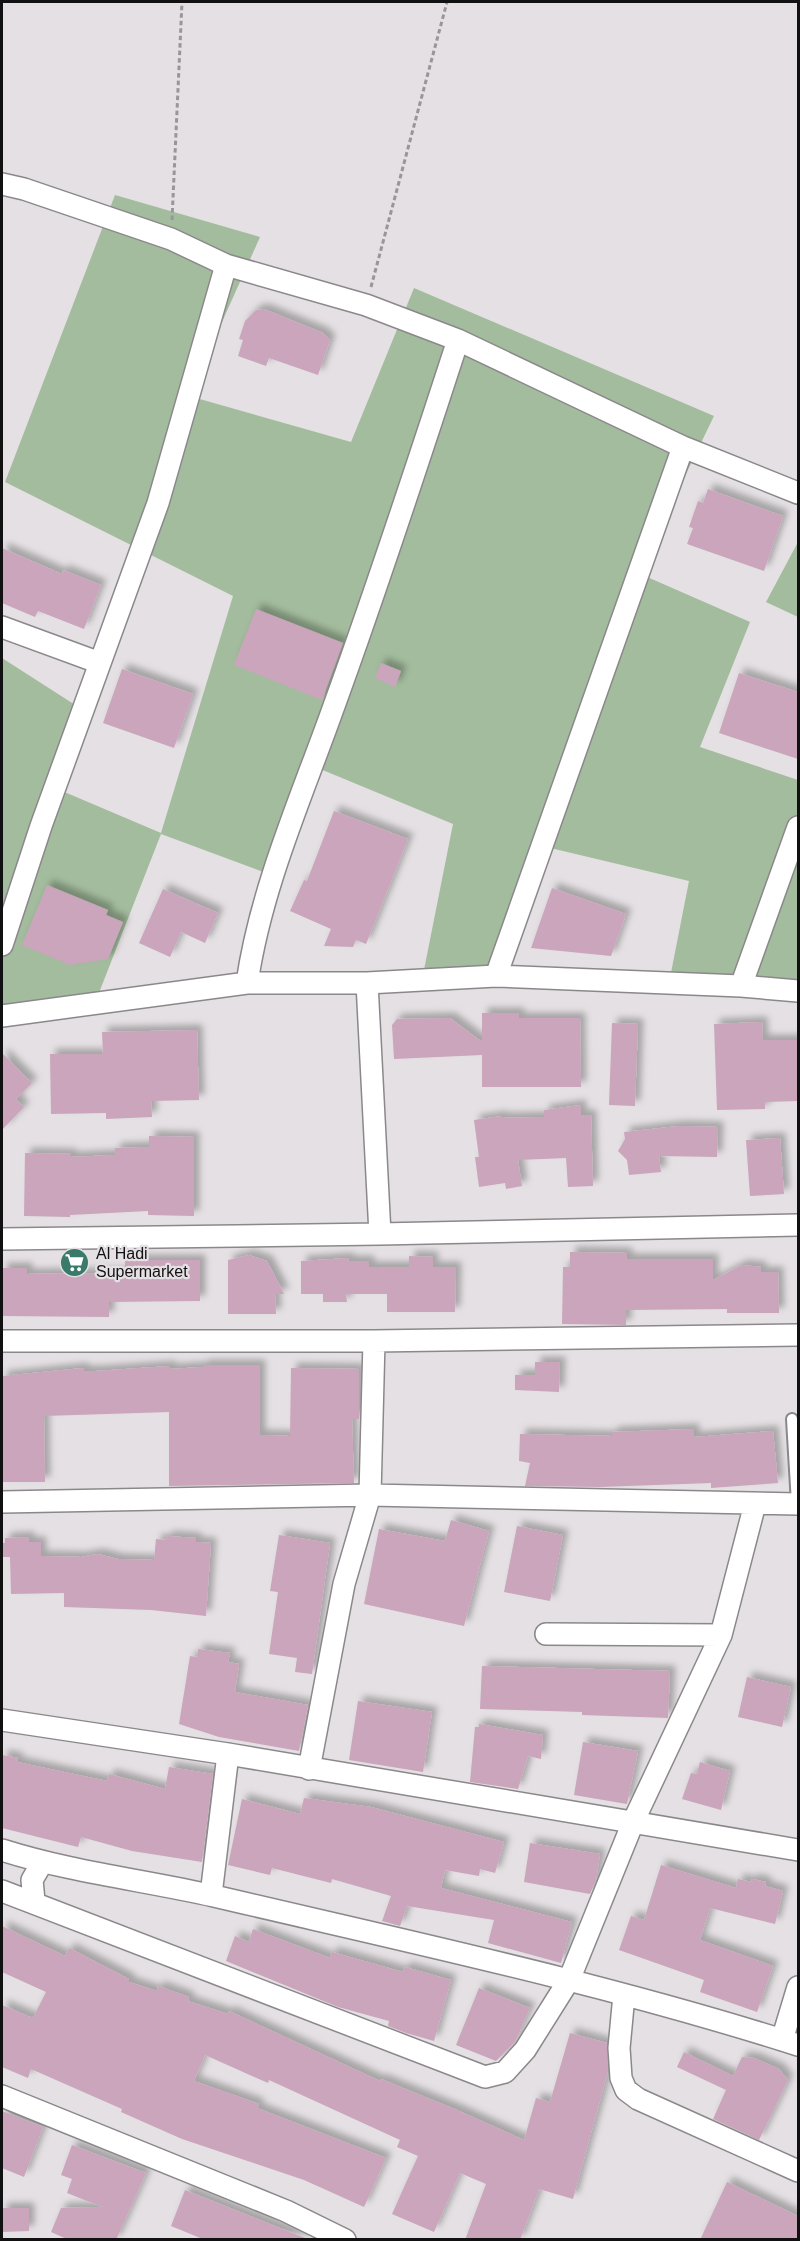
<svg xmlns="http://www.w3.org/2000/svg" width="800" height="2241" font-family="Arial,sans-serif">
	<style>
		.green { fill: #a3bc9d }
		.building { fill: #caa5bc; filter: url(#shadow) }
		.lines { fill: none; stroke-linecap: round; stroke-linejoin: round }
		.lane-casing { stroke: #8b888b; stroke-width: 14 }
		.street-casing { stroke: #8b888b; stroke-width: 24 }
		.path { stroke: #999699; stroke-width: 3; stroke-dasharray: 4.5 3; stroke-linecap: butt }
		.lane { stroke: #fff; stroke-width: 10 }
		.street { stroke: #fff; stroke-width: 21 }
		.labels { text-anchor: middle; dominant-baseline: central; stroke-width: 4.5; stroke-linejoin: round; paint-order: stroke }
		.poi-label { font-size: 16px; fill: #121112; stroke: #e4e0e3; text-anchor: start }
	</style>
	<defs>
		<filter id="shadow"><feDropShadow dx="5.5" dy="-5.5" stdDeviation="3" flood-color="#0004"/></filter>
	</defs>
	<rect width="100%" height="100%" fill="#e4e0e3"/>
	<path class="green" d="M115,195L260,237L189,396L351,442L414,288L714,416L638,573L750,622L700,747L798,780V993L669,983L689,881L542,846L496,976L422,980L453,824L313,766L274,876L161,834L95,1003L2,1016V945L14,905L2,908V658L83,710L55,788L161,833L233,596L5,482Z
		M798,542V617L766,602Z"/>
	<path class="building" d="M264,309L323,333L330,340L318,375L269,358L266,366L238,356L243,340L239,339L245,321L256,310Z
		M708,489L783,516L764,571L687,544L693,528L689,527L698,501L703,503Z
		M2,548L62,574L63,570L101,585L84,629L38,611L35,617L2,603Z
		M256,609L343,643L322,700L234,665Z
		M381,663L401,671L395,687L375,678Z
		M122,669L193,694L174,748L103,723Z
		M739,673L798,692V759L719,733Z
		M334,811L408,839L366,944L356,940L353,947L324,946L331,929L290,911L304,880L307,881Z
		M47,885L108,910L106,915L123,922L108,959L70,965L22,945Z
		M552,888L626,914L611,956L531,948Z
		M163,889L218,913L205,943L181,932L170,957L139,943Z
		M482,1013H519V1018H580L581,1087H482V1055L394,1059L392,1025L397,1019L450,1018L482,1042Z
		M762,1022L763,1040H798V1101L765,1102V1109L717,1110L714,1024Z
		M612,1023L638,1024L635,1106L609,1105Z
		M197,1030L199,1100L151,1101L152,1117L106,1119V1113L51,1114L50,1054H103L102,1032Z
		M2,1053L32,1083L16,1099L24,1107L2,1130Z
		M581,1105V1115H591L593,1186L568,1187L566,1158L518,1160L522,1186L506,1189L505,1183L479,1187L475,1157H479L474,1120L502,1116V1118L544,1117V1110Z
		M679,1126L718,1127L717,1157L659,1156L661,1172L629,1175L627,1160L618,1151L625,1139L624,1132Z
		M149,1136L194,1137V1216L148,1215V1211L70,1215V1217L24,1216L25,1153L71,1154V1157L115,1155V1148L149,1147Z
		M780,1138L784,1194L750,1196L746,1140Z
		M570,1252L627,1253V1259H713V1280L742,1265L761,1267V1272H778L779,1313H727V1309L626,1310V1325L562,1324L563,1267H570Z
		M249,1255L267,1261L284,1294H275L276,1314H228V1260Z
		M409,1256L433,1257V1267H456L455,1312H387V1294H346L347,1302H323V1294H301V1261L349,1258L348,1261H369V1267H409Z
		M125,1260H200V1301L109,1302V1317L2,1316V1268H27V1274L125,1273Z
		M535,1362H560L559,1392L515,1390V1375H535Z
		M203,1365H260V1435L290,1436L291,1368L359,1369V1419H352L354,1483L169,1486V1412L44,1416L45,1482H2V1376L83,1368L84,1371H96L170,1366V1369L203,1367Z
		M694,1429V1437L773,1431L778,1483L711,1488V1483L600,1487L525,1486L530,1463L519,1461L520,1434L612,1436V1432Z
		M451,1520L489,1531L464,1626L364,1604L379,1529L445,1541Z
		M517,1526L563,1535L550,1601L504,1592Z
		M279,1535L330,1543L312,1674L295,1672L297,1658L269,1654L278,1592L270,1591Z
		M167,1536L196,1538V1542L211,1543L206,1616L151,1610L64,1607V1593L11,1594L10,1557H2V1543H5V1538L29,1537V1542H41V1556L81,1557L98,1554L118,1559L154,1560L156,1539L166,1540Z
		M198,1649L230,1653L228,1662L239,1664L235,1692L308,1705L299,1751L219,1737L179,1724L190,1656L197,1657Z
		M482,1666L670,1671L668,1718L582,1715V1712L480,1709Z
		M747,1677L791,1687L782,1727L738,1717Z
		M358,1701L432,1712L423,1772L349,1760Z
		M479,1724L543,1735L541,1759L528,1756L518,1789L470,1782L475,1727H479Z
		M583,1742L638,1751L627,1804L574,1795Z
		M2,1755L18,1758L17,1762L107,1781L109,1774L165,1789L169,1767L213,1774L202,1862L132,1851L81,1837L78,1847L2,1828Z
		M700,1762L730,1771L721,1810L682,1799L691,1773L697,1774Z
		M304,1798L371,1807L504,1842L495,1873L480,1869L479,1876L445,1870L441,1888L572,1922L561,1963L488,1943L494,1920L407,1906L400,1926L382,1921L391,1896L332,1879L331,1883L272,1868L270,1875L228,1865L242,1799L300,1814Z
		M530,1843L600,1854L596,1880L590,1894L524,1882Z
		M661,1865L736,1888L738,1879L751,1882L752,1879L766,1882L765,1886L783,1891L775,1924L710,1908L700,1940L773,1966L757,2012L700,1992L704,1980L619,1950L631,1916L644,1920Z
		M2,1926L65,1956L69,1948L129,1979V1982L157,1991L158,1986L189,1997L188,2001L228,2014L229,2011L380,2081L381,2079L457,2110L524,2140L536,2098L550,2102L570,2033L607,2043L608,2071L573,2199L539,2189L520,2240H465L486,2184L460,2173L434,2232L392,2214L418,2156L397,2147L400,2140L269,2080L268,2083L205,2055L194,2081L259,2104L257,2108L386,2158L364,2207L304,2180L182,2139L121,2112L122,2109L31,2069L28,2078L2,2067V2005L33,2018L46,1992L2,1972Z
		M253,1929L330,1958L332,1952L403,1972L405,1967L451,1980L434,2041L406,2033L388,2026L389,2021L338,2007L226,1961L235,1936L249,1942Z
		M479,1988L530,2008L515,2042L496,2061L456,2045Z
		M684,2052L733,2076L742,2057L754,2058L779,2069L788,2080L759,2140L713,2119L726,2090L677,2067Z
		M2,2111L43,2127L24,2177L2,2168Z
		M72,2145L146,2173L116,2240H69L51,2232L61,2208L102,2207L67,2193L72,2179L61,2175Z
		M727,2182L798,2216V2240H700Z
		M185,2190L305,2238V2240H205L171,2226Z
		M2,2208H29V2231L2,2232Z"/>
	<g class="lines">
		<defs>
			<path id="lane" d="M792,1419L797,1504"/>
			<path id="street" d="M2,184L24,189L171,239L226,265L366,305L458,340L683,447L798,493
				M2,627L100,663
				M2,945L41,826L158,503L226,265
				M496,976L683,447
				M247,983C261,887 302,796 334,706C378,585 418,463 458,340
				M367,983L380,1234
				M741,986L798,827
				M2,1016L247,983H367L496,976L741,986L798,991
				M2,1239L380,1234L798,1225
				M2,1341H374L798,1335
				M2,1502L370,1495L798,1504
				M546,1634L721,1635
				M2,1720L228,1754L798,1850
				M309,1769L344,1584L370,1495L374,1341
				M2,1850C71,1872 143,1880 214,1896C410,1942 607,1984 798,2045
				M2,1891L485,2077L505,2072L525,2050L569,1980L634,1820L721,1635L755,1504
				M211,1895L228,1754
				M34,1901L32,1880L42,1863
				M624,1995L619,2048L621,2078L626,2090L638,2099L798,2171
				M782,2040L798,1987
				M2,2096L286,2211L345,2240"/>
		</defs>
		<use href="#lane" class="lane-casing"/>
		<use href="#street" class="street-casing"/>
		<path class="path" d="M172,220L182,2
			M371,287L447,2"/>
		<use href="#lane" class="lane"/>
		<use href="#street" class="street"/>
	</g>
	<defs>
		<symbol id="supermarket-disc" viewBox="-11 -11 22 22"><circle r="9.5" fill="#397a6a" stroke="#e4e0e3"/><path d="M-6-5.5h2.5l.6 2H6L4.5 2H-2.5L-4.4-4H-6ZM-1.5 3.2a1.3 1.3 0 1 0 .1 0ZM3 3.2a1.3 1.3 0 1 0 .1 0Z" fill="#fff"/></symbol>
	</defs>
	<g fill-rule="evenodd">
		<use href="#supermarket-disc" x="58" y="1246" width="33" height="33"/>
	</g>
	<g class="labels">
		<g class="poi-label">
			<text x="96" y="1253">Al Hadi<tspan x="96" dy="18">Supermarket</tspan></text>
		</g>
	</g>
	<rect width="800" height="2241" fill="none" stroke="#121112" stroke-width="6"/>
</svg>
